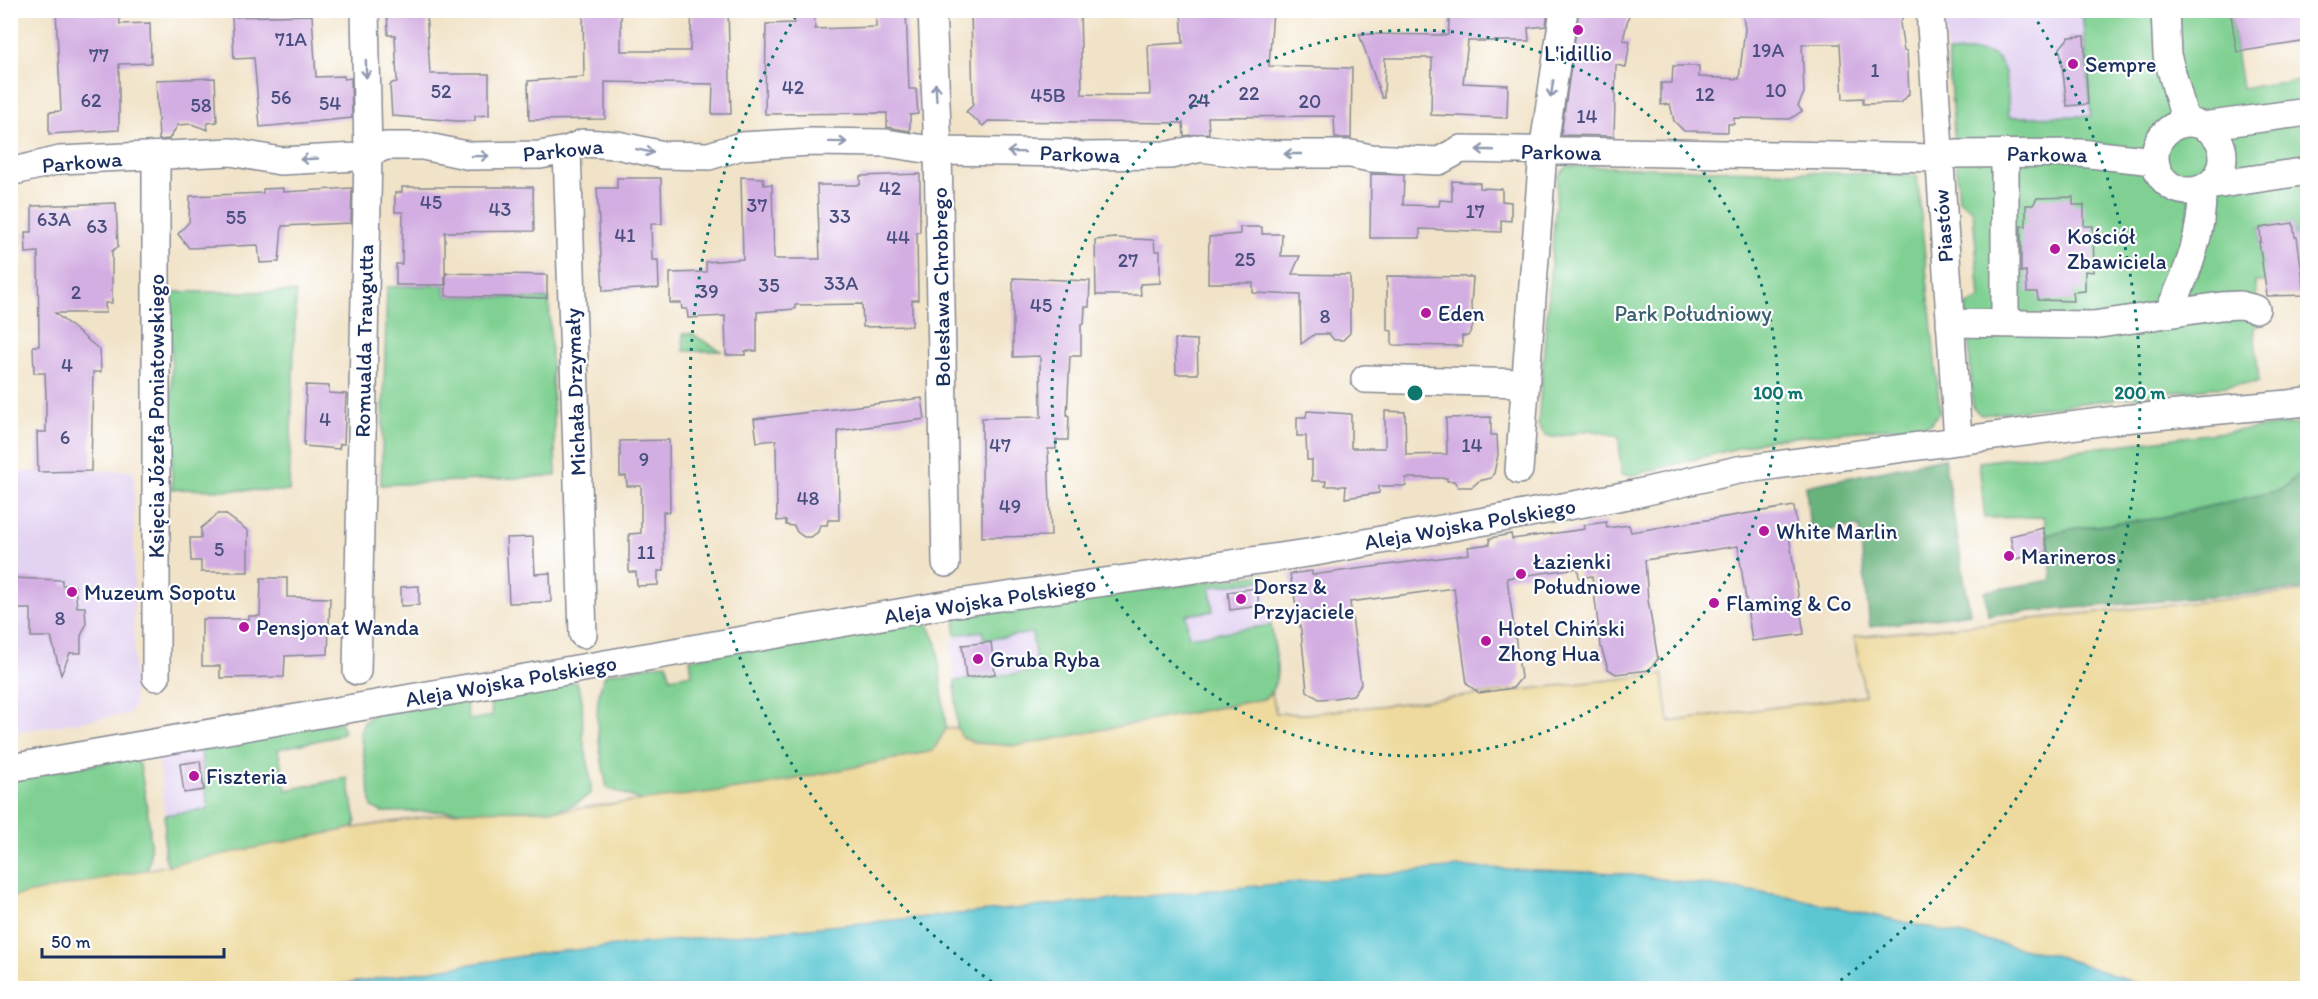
<svg xmlns="http://www.w3.org/2000/svg" width="2318" height="999" font-family="Itim,sans-serif">
	<style>
		.built { fill: #e3d3f2 }
		.green { fill: #7fd092; stroke: #4d8078; stroke-width: 1.5; fill-rule: evenodd }
		.forest { fill: #67b27c; stroke: #41706d; stroke-width: 1.5 }
		.sand { fill: #eeda9e; stroke: #84847e; stroke-width: 1.5 }
		.water { fill: #5bc7d3; stroke: #3b7b98; stroke-width: 1.5 }
		.building { fill: #d3aee2 }
		.lines { fill: none; stroke-linecap: round; stroke-linejoin: round }
		.minor-casing { stroke: #868993; stroke-width: 30 }
		.minor { stroke: #fff; stroke-width: 27 }
		.oneway { stroke: #8d97ae }
		.ring { fill: none; stroke: #0f766e; stroke-width: 3; stroke-dasharray: 3 6 }
		.poi-dot { fill: #b5179e; stroke: #fff; stroke-width: 2 }
		.labels { text-anchor: middle; dominant-baseline: central; stroke-width: 4.5; stroke-linejoin: round; paint-order: stroke }
		.number-label { font-size: 20px; fill: #494f7f }
		.poi-label { font-size: 22px; fill: #1b2f5e; stroke: #fff; text-anchor: start }
		.street-label { font-size: 22px; fill: #1b2f5e; stroke: #fff }
		.park-label { font-size: 22px; fill: #395f6e; stroke: #fff }
		.centre { fill: #0f766e; stroke: #fff; stroke-width: 3 }
		.ring-label { font-size: 18px; text-anchor: middle; font-weight: bold; fill: #0f766e; stroke: #fff; stroke-width: 4.5; stroke-linejoin: round; paint-order: stroke }
	</style>
	<rect width="100%" height="100%" fill="#fff"/>
	<filter id="ink" filterUnits="userSpaceOnUse"><feTurbulence type="fractalNoise" baseFrequency=".0167" numOctaves="2"/><feDisplacementMap in="SourceGraphic" scale="12" xChannelSelector="R" yChannelSelector="G"/><feConvolveMatrix kernelMatrix="1 2 1 2 8 2 1 2 1" color-interpolation-filters="sRGB"/></filter>
	<filter id="wash" filterUnits="userSpaceOnUse"><feTurbulence type="fractalNoise" baseFrequency=".008" numOctaves="4" result="noise"/><feDisplacementMap in="SourceGraphic" scale="24" xChannelSelector="R" yChannelSelector="G"/><feGaussianBlur stdDeviation="1.35" result="paint"/><feColorMatrix in="noise" values="0 0 0 0 0 0 0 0 0 0 0 0 0 0 0 0 0 1.4 0 .05"/><feComposite in="paint" operator="in"/></filter>
	<g filter="url(#wash)">
		<rect width="100%" height="100%" fill="#f1e3c8"/>
		<path class="built" d="M1944,11H2082L2091,116L1952,118Z
			M134,470V706L128,714L11,733L10,479L13,478V472Z
			M1265,580L1271,625L1189,637L1186,614L1213,611L1209,587Z
			M983,631L984,639L1032,633L1037,672L955,681L951,647L955,635Z
			M201,751L208,809L165,815L158,757Z"/>
		<path class="green" d="M2082,11H2230L2242,88L2307,79V280L2255,282L2258,326L2254,327L2259,382L1981,415L1973,408L1966,306L1980,299L1973,211L1959,200L1948,53C1960,53 1975,50 1987,53C2011,57 2007,98 2009,117L2091,116ZM2292,223L2301,263L2263,267L2260,228Z
			M1568,166L1917,175L1940,412L1930,424L1772,439L1634,475H1621L1619,436L1589,430L1556,437L1546,436L1538,425L1558,176Z
			M445,285L446,296L549,299L556,476L381,485L387,287Z
			M171,292H296L289,491L172,489Z
			M683,334H692L721,351H684Z
			M2307,422V467L2281,490L2154,519L2070,529L2047,535L2044,517L1985,518L1979,462Z
			M1264,574L1265,580L1210,587L1213,611L1186,615L1189,637L1271,625C1274,649 1286,683 1264,699L1017,746L994,744L975,743L962,737L957,728L955,681L1037,671L1032,633L984,640L983,631L955,635L956,612L967,614Z
			M914,621L929,626L937,644L946,729L933,751L762,786L643,801L607,788C601,757 589,703 606,674L667,663L670,678L692,674L690,659Z
			M576,682C586,699 581,719 583,737C586,757 592,773 591,793L574,805L554,810L382,812L372,807L360,732L364,722L372,715L465,700L469,720L492,716L489,695Z
			M340,722L344,731L338,736L278,749L286,790L347,778L356,819L354,828L172,866L167,863L164,854L165,815L208,809L201,752L197,744Z
			M133,758L140,765C144,792 157,848 146,872L11,897V778Z"/>
		<path class="forest" d="M1944,458L1970,613L1870,627L1859,526L1810,533L1806,486Z
			M2307,467V589L1988,615L1985,591L2052,580L2047,535L2070,529L2154,519L2281,490Z"/>
		<path class="sand" d="M2307,591V988H2149L2061,957L1786,896L1617,873L542,953L319,988H11V897L354,828L463,811L563,810L762,786L933,751L946,729L957,728L962,737L975,743L1017,746L1264,699L1272,693L1276,713L1306,714L1663,674L1669,722L1865,695L1854,637Z"/>
		<path class="water" d="M1459,867L1617,873L1786,896L2061,957L2149,988H319L542,953Z"/>
		<g id="blocks">
			<path class="building" d="M56,10H119L120,24L150,23L151,63L119,64V130L49,134V112L61,111Z
				M387,10H426L430,74H489V115L475,116V121H457L392,116L390,86L392,83L397,82L395,35H388Z
				M583,10H621V51H690L692,10H728L731,114H712L713,84L605,82V119L529,120L528,81L584,77Z
				M794,10H814L815,29L876,27V10H906L909,89H916L918,114L910,115V131L887,127V113L765,114L766,24L794,23Z
				M971,10H1080L1082,94L1113,95H1150L1148,45L1183,43L1181,12L1273,10L1269,66L1352,68L1351,138H1335L1334,116L1208,117L1209,133L1184,136L1183,123L988,121L983,126L966,112L973,105Z
				M1450,10H1548L1546,26L1528,28L1529,41H1468L1463,83L1508,85L1507,118L1431,115L1432,58H1385L1384,98H1382L1359,34L1448,35Z
				M1579,10H1630L1623,40L1630,41L1626,67L1616,65L1614,136L1561,135Z
				M1742,10H1906L1900,23L1904,51H1907L1909,94L1901,103L1863,104V98L1843,99L1840,44H1802L1804,93L1798,106L1802,111L1790,119L1734,118V124H1728V132L1684,131L1674,121L1670,104L1661,105V83H1672L1673,66H1699V77L1739,79L1745,29Z
				M2230,10H2307V41L2237,52Z
				M312,15L316,77L344,76V79L351,78L352,118L260,127L254,58L234,59L232,17Z
				M2084,36L2088,104L2067,106L2060,48L2069,37Z
				M215,78L217,122L207,123L208,130L191,124L178,125L169,139L159,140L156,80Z
				M920,174V232H917L918,300H912V326L863,327L862,304L795,305V309L757,312V351H745V355H726L725,316L688,318L687,309H682L681,303H670V273L706,272V262L743,259L741,177L763,178L764,185L772,184L774,259H820L817,185H860V176Z
				M1371,174L1404,175L1403,205L1439,206L1440,200L1452,201V181L1480,183V188L1502,189V201L1511,202V221L1501,220V232L1420,229V238H1370Z
				M617,178H661L662,224H651L652,260H658L659,288L603,291L597,188H617Z
				M402,187H533L534,231L445,232V285H396V264H402L403,212H395V193L402,192Z
				M283,188V192L352,188L351,223L282,226L279,262L260,263L258,245L189,248L178,234L189,222L190,196L263,193V189Z
				M2073,197V205H2084V226H2093L2094,272L2085,271V291L2073,292L2074,301L2038,300L2037,292H2027L2026,271L2021,272V226H2026V205H2033L2037,198Z
				M116,203L118,247L112,251V303H105L106,313H55L100,350L101,372H93L91,471L38,472L37,432H46V397L45,373H34L33,346H39L38,252L26,253L25,232H32V206Z
				M2293,223L2295,237H2297L2305,295L2267,296L2259,242H2261L2260,228Z
				M1240,227H1262V234H1282L1281,256H1300L1292,274L1350,275V333L1343,340H1334L1329,334H1315L1301,344L1300,295L1253,293V283H1208L1209,237L1240,234Z
				M1115,238L1154,240L1155,251H1160V283L1140,284L1141,295H1096L1095,240Z
				M446,273L547,275V298L446,296Z
				M1387,276L1473,277L1471,306L1476,320L1468,336H1462V346L1392,345V331L1387,330Z
				M1013,278L1090,281L1089,307H1085L1084,324H1081V356H1070L1067,415L1069,416L1068,440H1056V449H1048L1051,536L982,537V418L1041,417L1040,356L1013,357Z
				M1175,339L1197,340L1198,374H1176Z
				M306,385L329,386V393L346,394L344,444H340L339,449L304,446Z
				M922,398L925,419L838,431L839,520H828L827,525H820L818,532L811,537H804L797,532L794,526L786,525V520L777,521L776,440L757,442L754,419Z
				M1307,411L1351,414V448H1385V411L1405,412L1406,455L1447,454L1446,418L1491,417V435H1497L1498,455L1494,473L1491,478L1479,481L1472,487H1458L1454,481H1447V478H1406V486H1379V493L1345,498L1346,486H1325L1326,481H1312V460H1307L1306,436H1297V417H1306Z
				M669,440L670,512H663L664,571H658V585L637,586L636,572H629V534L641,533V486H627L626,476H620V441Z
				M1794,506L1797,528L1788,529L1804,634L1752,641L1738,546L1645,560L1648,600L1658,659L1649,670L1616,674L1608,669L1601,647L1592,576L1579,578L1578,568L1507,578L1521,678L1513,688L1479,693L1467,684L1454,588L1350,602L1361,684L1353,695L1335,698L1319,699L1307,691L1301,631L1290,574L1312,571V575L1469,554L1468,547L1490,544V538L1511,534L1512,539L1542,535L1585,529L1584,525L1606,522L1607,528L1629,525L1631,532Z
				M218,514H225L248,531V572H201V561H191L190,538H201V528Z
				M2043,528L2048,552L2015,559L2010,536Z
				M533,537L535,574L550,573L551,602L509,603L506,538Z
				M12,578L62,580V585L75,586L77,607H85L86,625L81,636V653H70L61,675L51,637H31V609H12Z
				M261,578H287V597L330,598L328,654L285,656L284,677L220,678V666H202V619H249V616H260Z
				M419,586V605L401,606V587Z
				M1257,588L1259,606L1230,610L1228,592Z
				M991,642L995,674L966,678L962,645Z
				M200,761L204,790L184,793L180,764Z"/>
		</g>
	</g>
	<g filter="url(#ink)">
		<use href="#blocks" fill-opacity="0" stroke="#868993" stroke-width="1.5"/>
		<g class="lines">
			<defs>
				<path id="minor" d="M932,10L938,151L946,563
					M1930,10L1958,441
					M2165,10L2167,55L2186,123
					M2155 157a34 34 0 1 1 68 0a34 34 0 1 1-68 0Z
					M2203,126L2308,112
					M567,150L583,634
					M10,172L60,160L231,152L280,161L358,157L386,146H423L471,156L540,155L567,150L583,143L617,145L663,155L709,156L741,146L811,142L886,143L938,151L1067,153L1081,156L1170,155L1201,148L1247,154H1351L1370,158L1439,161L1461,149L1938,158L1956,154L2080,153L2155,161
					M2208,186L2308,171
					M2171,307C2189,270 2203,231 2202,189
					M2005,310V153
					M1950,323L2093,325L2221,306L2240,305L2256,309
					M1365,379L1525,383
					M1519,470L1543,152L1564,10
					M357,671L368,154L365,10
					M156,677V156
					M10,768L944,605L1315,552L1634,494L1738,470L2123,419L2308,402"/>
			</defs>
			<use href="#minor" class="minor-casing"/>
			<use href="#minor" class="minor"/>
		</g>
		<defs><path id="oneway-shaft" d="M-6 0H5M1.5-3L5.5 0L1.5 3" fill="none" stroke-width="1.6" stroke-linecap="round" stroke-linejoin="round" transform="scale(1.5)"/></defs>
		<g class="oneway">
			<use href="#oneway-shaft" transform="translate(366 69) rotate(89)"/>
			<use href="#oneway-shaft" transform="translate(1552 89) rotate(98)"/>
			<use href="#oneway-shaft" transform="translate(936 92) rotate(-93)"/>
			<use href="#oneway-shaft" transform="translate(838 142) rotate(1)"/>
			<use href="#oneway-shaft" transform="translate(1485 150) rotate(-178)"/>
			<use href="#oneway-shaft" transform="translate(645 151) rotate(12)"/>
			<use href="#oneway-shaft" transform="translate(1016 152) rotate(-179)"/>
			<use href="#oneway-shaft" transform="translate(1293 154) rotate(180)"/>
			<use href="#oneway-shaft" transform="translate(480 156) rotate(-1)"/>
			<use href="#oneway-shaft" transform="translate(309 159) rotate(177)"/>
		</g>
	</g>
	<g class="ring">
		<circle cx="1415" cy="393" r="363"/>
		<path d="M999 987A725 725 0 0 1 797 14M2033 14A725 725 0 0 1 1831 987"/>
	</g>
	<g class="poi-dot">
		<circle cx="1578" cy="30" r="6"/>
		<circle cx="2073" cy="64" r="6"/>
		<circle cx="2055" cy="249" r="6"/>
		<circle cx="1426" cy="313" r="6"/>
		<circle cx="1764" cy="531" r="6"/>
		<circle cx="2009" cy="556" r="6"/>
		<circle cx="1521" cy="574" r="6"/>
		<circle cx="72" cy="592" r="6"/>
		<circle cx="1241" cy="599" r="6"/>
		<circle cx="1714" cy="603" r="6"/>
		<circle cx="244" cy="627" r="6"/>
		<circle cx="1486" cy="641" r="6"/>
		<circle cx="978" cy="659" r="6"/>
		<circle cx="194" cy="776" r="6"/>
	</g>
	<g class="labels">
		<g class="number-label">
			<text x="291" y="39">71A</text>
			<text x="1768" y="50">19A</text>
			<text x="99" y="55">77</text>
			<text x="1875" y="70">1</text>
			<text x="793" y="87">42</text>
			<text x="1776" y="90">10</text>
			<text x="441" y="91">52</text>
			<text x="1249" y="93">22</text>
			<text x="1705" y="94">12</text>
			<text x="1048" y="95">45B</text>
			<text x="281" y="97">56</text>
			<text x="91" y="100">62</text>
			<text x="1199" y="100">24</text>
			<text x="1310" y="101">20</text>
			<text x="330" y="103">54</text>
			<text x="201" y="105">58</text>
			<text x="1587" y="116">14</text>
			<text x="890" y="188">42</text>
			<text x="431" y="202">45</text>
			<text x="757" y="205">37</text>
			<text x="500" y="209">43</text>
			<text x="1475" y="211">17</text>
			<text x="840" y="216">33</text>
			<text x="236" y="217">55</text>
			<text x="54" y="219">63A</text>
			<text x="97" y="226">63</text>
			<text x="625" y="235">41</text>
			<text x="898" y="237">44</text>
			<text x="1245" y="259">25</text>
			<text x="1128" y="260">27</text>
			<text x="841" y="283">33A</text>
			<text x="769" y="285">35</text>
			<text x="708" y="291">39</text>
			<text x="76" y="292">2</text>
			<text x="1041" y="305">45</text>
			<text x="1325" y="316">8</text>
			<text x="67" y="365">4</text>
			<text x="325" y="419">4</text>
			<text x="65" y="437">6</text>
			<text x="1000" y="445">47</text>
			<text x="1472" y="445">14</text>
			<text x="644" y="459">9</text>
			<text x="808" y="498">48</text>
			<text x="1010" y="506">49</text>
			<text x="219" y="549">5</text>
			<text x="646" y="552">11</text>
			<text x="60" y="618">8</text>
		</g>
		<g class="poi-label">
			<text x="1578" y="53" text-anchor="middle">L'idillio</text>
			<text x="2085" y="64">Sempre</text>
			<text x="2067" y="236">Kościół<tspan x="2067" dy="25">Zbawiciela</tspan></text>
			<text x="1438" y="313">Eden</text>
			<text x="1776" y="531">White Marlin</text>
			<text x="2021" y="556">Marineros</text>
			<text x="1533" y="561">Łazienki<tspan x="1533" dy="25">Południowe</tspan></text>
			<text x="1253" y="586">Dorsz &amp;<tspan x="1253" dy="25">Przyjaciele</tspan></text>
			<text x="84" y="592">Muzeum Sopotu</text>
			<text x="1726" y="603">Flaming &amp; Co</text>
			<text x="256" y="627">Pensjonat Wanda</text>
			<text x="1498" y="628">Hotel Chiński<tspan x="1498" dy="25">Zhong Hua</tspan></text>
			<text x="990" y="659">Gruba Ryba</text>
			<text x="206" y="776">Fiszteria</text>
		</g>
		<g class="street-label">
			<text transform="translate(563 150) rotate(-6)">Parkowa</text>
			<text transform="translate(1561 152) rotate(1)">Parkowa</text>
			<text transform="translate(1080 154) rotate(2)">Parkowa</text>
			<text transform="translate(2047 154) rotate(1)">Parkowa</text>
			<text transform="translate(82 162) rotate(-5)">Parkowa</text>
			<text transform="translate(1943 226) rotate(-94)">Piastów</text>
			<text transform="translate(941 287) rotate(-91)">Bolesława Chrobrego</text>
			<text transform="translate(364 341) rotate(-89)">Romualda Traugutta</text>
			<text transform="translate(575 392) rotate(-92)">Michała Drzymały</text>
			<text transform="translate(156 416) rotate(-90)">Księcia Józefa Poniatowskiego</text>
			<text transform="translate(1470 524) rotate(-10)">Aleja Wojska Polskiego</text>
			<text transform="translate(990 600) rotate(-9)">Aleja Wojska Polskiego</text>
			<text transform="translate(511 681) rotate(-10)">Aleja Wojska Polskiego</text>
		</g>
		<g class="park-label">
			<text x="1693" y="313">Park Południowy</text>
		</g>
	</g>
	<circle cx="1415" cy="393" r="9" class="centre"/>
	<g class="ring-label">
		<text x="1778" y="399">100 m</text>
		<text x="2140" y="399">200 m</text>
	</g>
	<rect width="2318" height="999" fill="none" stroke="#fff" stroke-width="36"/>
	<path d="M42 948v9h182v-9" fill="none" stroke="#1b2f5e" stroke-width="3"/>
	<text x="51" y="948" font-size="18" fill="#1b2f5e" stroke="#ffffff" stroke-width="4.5" paint-order="stroke">50 m</text>
</svg>
